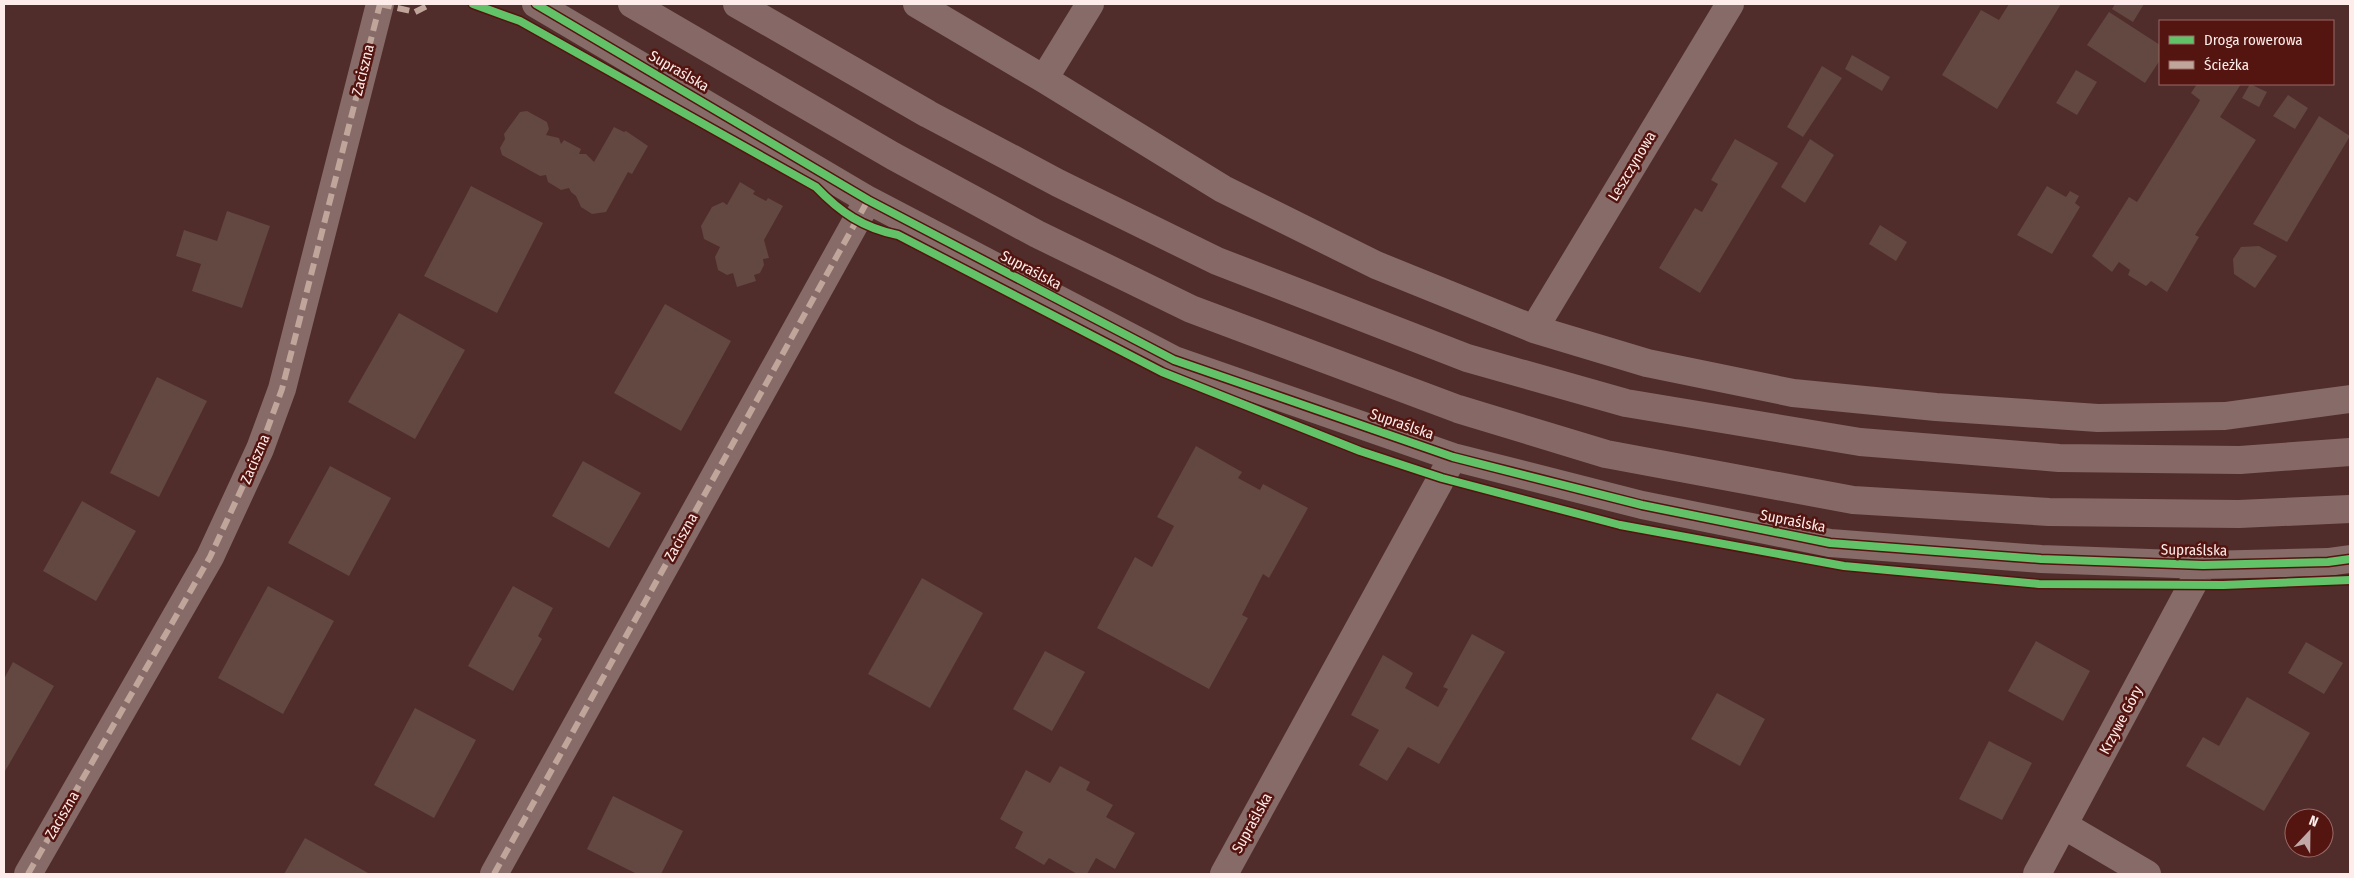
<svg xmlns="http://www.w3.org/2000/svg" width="2354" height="878" font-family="'Fira Sans Condensed',sans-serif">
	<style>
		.building { fill: #624841 }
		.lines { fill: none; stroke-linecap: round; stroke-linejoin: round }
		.minor { stroke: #866b68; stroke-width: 28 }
		.major { stroke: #866966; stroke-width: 28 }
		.quiet { stroke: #c0a59a; stroke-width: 6; stroke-dasharray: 12 6; stroke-linecap: butt }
		.cycleway-casing { stroke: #541410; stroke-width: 11 }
		.cycleway { stroke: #61c268; stroke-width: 8 }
		.labels { text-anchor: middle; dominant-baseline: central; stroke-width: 5; stroke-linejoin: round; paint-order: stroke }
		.street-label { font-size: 15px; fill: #fdece9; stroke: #541410 }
	</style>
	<rect width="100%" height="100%" fill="#502d2a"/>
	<path class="building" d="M2009,4H2061L1997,109L1942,75L1981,10L1999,20Z
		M2115,4H2144L2133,22L2112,9Z
		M2109,12L2160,45V60L2145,83L2087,45Z
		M1852,55L1890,77L1882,91L1845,69Z
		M1822,66L1842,78L1803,137L1787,127Z
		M2076,70L2097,82L2077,115L2056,103Z
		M2197,84H2241L2220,117L2256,140L2195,235L2199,237L2167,292L2151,281L2146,286L2128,275L2130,270L2119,262L2112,272L2092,256L2129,197L2137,202L2198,104L2200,100L2191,93Z
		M2250,84L2267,92L2259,107L2242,98Z
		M2288,95L2308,108L2295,129L2273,116Z
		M527,111L547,122L549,129L546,135L559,138L561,144L564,140L581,149L579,154H586L594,162L614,127L624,132L626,131L648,146L632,174L628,172L606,212L592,214L581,207L576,196L571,192L569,188L561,190L548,182L546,175L540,176L502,155L500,148L505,139L504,134L520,112Z
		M2319,116L2350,136L2287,242L2253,224Z
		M1735,139L1778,163L1700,293L1659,268L1695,208L1702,212L1718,184L1711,180Z
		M1810,139L1834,155L1805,203L1781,187Z
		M740,182L755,191L753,194L766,201L768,198L783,206L764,240L769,258L763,259L764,265L760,273L754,275L756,281L737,287L733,273L727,275L718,270L715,257L720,247L704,239L701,226L712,207L723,202L727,205Z
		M471,186L543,223L497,313L424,276Z
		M2047,186L2066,197L2070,191L2079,196L2075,203L2080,207L2052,254L2017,235Z
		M227,211L270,226L242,308L192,291L201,264L176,256L184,230L217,241Z
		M1880,225L1907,242L1896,261L1869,244Z
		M2259,246L2277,256L2255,288L2234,274L2233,259L2241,247Z
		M665,304L731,341L681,431L614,393Z
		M399,313L465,350L415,439L348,402Z
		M157,377L207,401L159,497L110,473Z
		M1196,446L1242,472L1238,478L1260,490L1263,484L1308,508L1269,578L1263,574L1242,615L1248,618L1209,689L1097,628L1135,557L1152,567L1174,526L1157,517Z
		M583,461L641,493L609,548L552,516Z
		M330,466L391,498L349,576L288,543Z
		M82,501L136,531L96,601L43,571Z
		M922,578L983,613L930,708L868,674Z
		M268,586L334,621L283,714L218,678Z
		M513,586L553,608L538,636L542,639L513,691L468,666Z
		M1472,634L1505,652L1439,764L1408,747L1387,781L1359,765L1379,730L1351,715L1383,655L1413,673L1405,688L1438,707L1448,689L1443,687Z
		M2036,641L2090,671L2063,721L2008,691Z
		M2306,642L2343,663L2324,694L2288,673Z
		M1045,651L1085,672L1052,731L1013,709Z
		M13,662L54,686L4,773V679Z
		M1717,693L1765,719L1740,766L1691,739Z
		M2247,697L2310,733L2264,811L2186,766L2203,737L2219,746Z
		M415,708L476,740L434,818L374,785Z
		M1989,741L2032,763L2002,820L1959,799Z
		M1060,766L1090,782L1086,790L1113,805L1106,817L1135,833L1115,869L1096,858L1087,874H1077L1049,858L1044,865L1015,848L1023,832L1000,819L1026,770L1050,783Z
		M613,796L683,831L661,874H637L587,849Z
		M305,838L370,874H284Z"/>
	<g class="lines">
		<path class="minor" d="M536,4L868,200L1174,360L1453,457L1642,505L1830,543L2041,559L2203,565L2328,562L2350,559
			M917,4L1044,79L1223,189L1376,265L1534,329L1647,363L1793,393L1936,407L2098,418L2225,416L2350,399
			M1044,79L1090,4
			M1534,329L1730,4
			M2065,826L2147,874
			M28,874L210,557L260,449L282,389L380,4
			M494,874L868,200
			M1224,874L1453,457
			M2037,874L2203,565"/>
		<path class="major" d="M632,4L893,156L1037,234L1191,309L1458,409L1606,454L1853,500L2049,512L2239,514L2350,509
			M737,4L928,114L1058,183L1217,261L1467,358L1626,403L1860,442L2059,458L2240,460L2350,452"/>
		<path class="quiet" d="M380,4L415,12L431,4
			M28,874L210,557L260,449L282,389L380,4
			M494,874L868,200"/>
		<defs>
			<path id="cycleway" d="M473,4L520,21L816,187C840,212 863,228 898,235L1162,372L1360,451L1442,478L1620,525L1844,566L2039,584L2223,585L2350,580
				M536,4L868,200L1174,360L1453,457L1642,505L1830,543L2041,559L2203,565L2328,562L2350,559"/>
		</defs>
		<use href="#cycleway" class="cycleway-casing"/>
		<use href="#cycleway" class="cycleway"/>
	</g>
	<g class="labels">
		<g class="street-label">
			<text transform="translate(363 70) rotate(-76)">Zaciszna</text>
			<text transform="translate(679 71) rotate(30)">Supraślska</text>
			<text transform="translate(1632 166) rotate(-59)">Leszczynowa</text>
			<text transform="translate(1031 270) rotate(28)">Supraślska</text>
			<text transform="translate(1402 424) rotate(19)">Supraślska</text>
			<text transform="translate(255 459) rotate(-67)">Zaciszna</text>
			<text transform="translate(1793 521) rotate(11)">Supraślska</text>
			<text transform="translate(681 537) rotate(-61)">Zaciszna</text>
			<text transform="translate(2194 550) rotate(1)">Supraślska</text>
			<text transform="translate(2121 720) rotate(-62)">Krzywe Góry</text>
			<text transform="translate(62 815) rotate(-60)">Zaciszna</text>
			<text transform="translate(1252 823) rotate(-61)">Supraślska</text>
		</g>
	</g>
	<rect width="2354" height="878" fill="none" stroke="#fdece9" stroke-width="10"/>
	<rect x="2159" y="20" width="175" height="65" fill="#541410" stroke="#986a67"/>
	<rect x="2169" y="36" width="25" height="8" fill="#61c268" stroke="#986a67"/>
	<text x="2204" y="45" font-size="15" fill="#fdece9">Droga rowerowa</text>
	<rect x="2169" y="61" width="25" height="8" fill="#c0a59a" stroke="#986a67"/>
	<text x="2204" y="70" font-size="15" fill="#fdece9">Ścieżka</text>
	<g transform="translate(2309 833) rotate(22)"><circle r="24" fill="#541410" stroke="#986a67"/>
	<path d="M0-4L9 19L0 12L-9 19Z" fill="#c0a9a6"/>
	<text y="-8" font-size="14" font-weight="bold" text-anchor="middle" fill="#fdece9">N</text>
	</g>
</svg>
